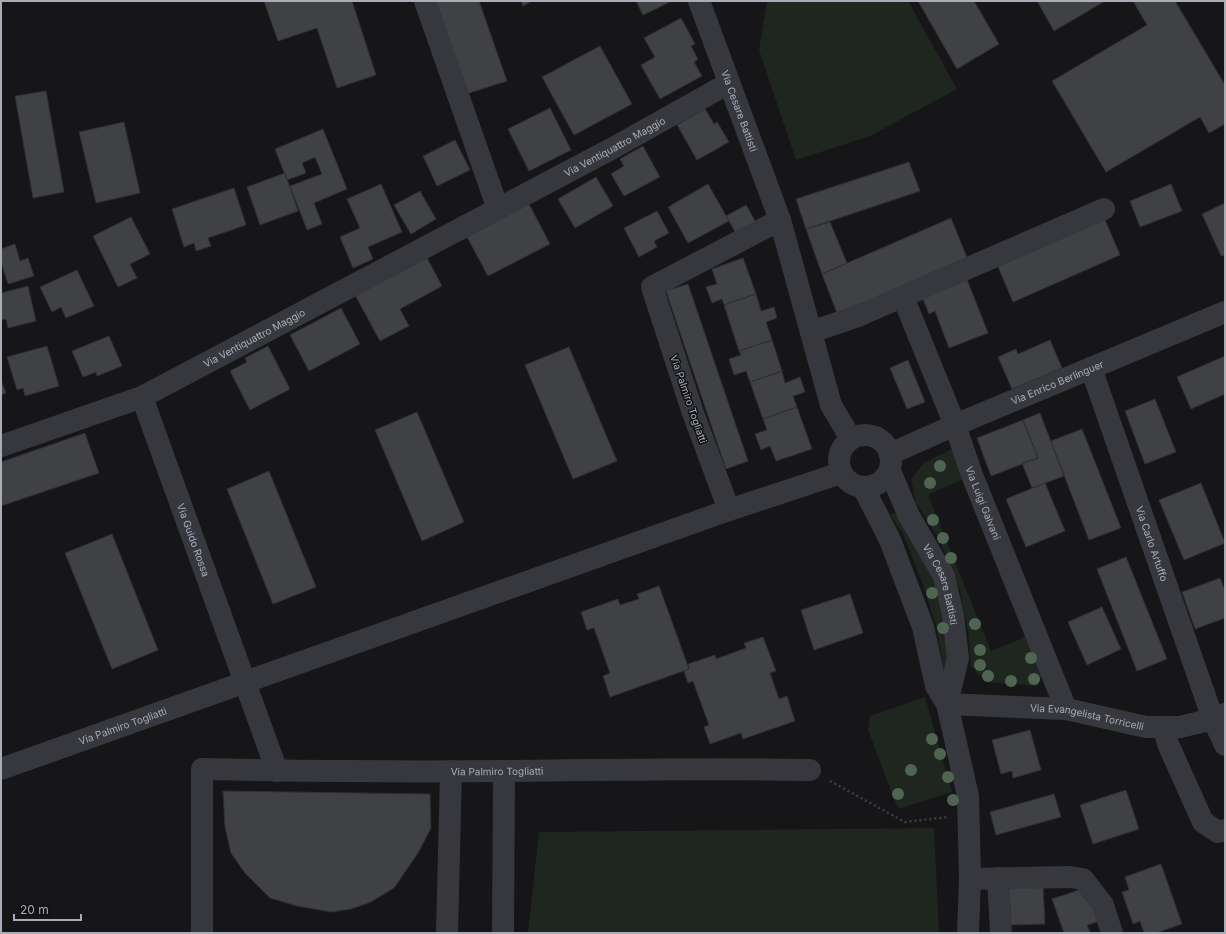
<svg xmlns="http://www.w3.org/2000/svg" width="1226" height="934" font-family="Inter,sans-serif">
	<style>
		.green { fill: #1e261f }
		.building { fill: #404145; stroke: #303034 }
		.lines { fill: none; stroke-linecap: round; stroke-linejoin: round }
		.path { stroke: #3d3f44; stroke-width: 2.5; stroke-dasharray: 2 3; stroke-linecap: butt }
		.minor { stroke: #37383d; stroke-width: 22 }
		.tree { fill: #506452 }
		.labels { text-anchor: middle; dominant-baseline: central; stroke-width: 3; stroke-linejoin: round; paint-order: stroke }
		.street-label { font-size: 10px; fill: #a8adb8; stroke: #111113 }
	</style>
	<rect width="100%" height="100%" fill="#161618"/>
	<path class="green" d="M767,1H908L957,89L870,136L796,160L759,50Z
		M954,448L966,478L928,495L991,651L1030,635L1044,671L1037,686L986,682L971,666L968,632L960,590L939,539L916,503L911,479L924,463Z
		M897,512L936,579L951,653L944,672L936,626L924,587L903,534L890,515Z
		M925,697L952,792L898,809L868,730L870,716Z
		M934,828L939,933H528L539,832Z"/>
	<path class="building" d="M264,1H352L376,75L337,88L317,28L278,41Z
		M430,1H479L507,81L463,95Z
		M521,1H532L523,6Z
		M636,1H672L643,15Z
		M918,1H974L999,44L957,69Z
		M1037,1H1105L1054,31Z
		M1133,1H1175L1225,85V124L1209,133L1200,117L1106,172L1052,81L1147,25Z
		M681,18L695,44L691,46L698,59L694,62L702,76L660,99L641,65L655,57L644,38Z
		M600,46L632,104L574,135L542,77Z
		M46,91L64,192L33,198L15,96Z
		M550,108L571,150L529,171L508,129Z
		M705,109L714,124L717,122L729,142L697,160L677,125Z
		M124,122L140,193L96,203L79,132Z
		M323,129L347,189L314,203L322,224L307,230L290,186L322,174L315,157L302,163L306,173L287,180L275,149Z
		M455,140L470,170L437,186L423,156Z
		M643,146L660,177L624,196L611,174L624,166L620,159Z
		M909,162L920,191L806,229L796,199Z
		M285,173L298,211L260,225L247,187Z
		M596,177L613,206L575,228L558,199Z
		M381,184L402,232L368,247L373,259L353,268L340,237L360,228L347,199Z
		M708,184L729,221L688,243L668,207Z
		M1171,184L1182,211L1140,227L1130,201Z
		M234,188L246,225L208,238L211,246L196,251L194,243L184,247L172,209Z
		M420,191L436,219L411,234L394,205Z
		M1225,203V255L1221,256L1202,214Z
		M529,204L550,244L488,276L467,237Z
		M746,205L757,224L737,235L726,216Z
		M657,211L669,233L654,241L657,247L639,257L624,228Z
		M1103,215L1120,255L1013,302L996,262Z
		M131,217L150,254L130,264L137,278L118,287L93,236Z
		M951,218L968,260L837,313L822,274Z
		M830,222L847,263L822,274L806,229Z
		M15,244L20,261L28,258L34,276L8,284L1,262V249Z
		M426,256L442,286L400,309L409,326L380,341L355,295Z
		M743,258L756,294L724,305L722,299L712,303L706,287L717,284L712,269Z
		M77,270L94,306L66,318L61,307L52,312L40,287Z
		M966,277L988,333L949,348L935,311L929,314L921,294Z
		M688,284L748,461L726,469L666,291Z
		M28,286L36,321L8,328L6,319L1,320V293Z
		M756,294L761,311L774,307L777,318L766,322L772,340L739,351L724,305Z
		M341,308L360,344L309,371L290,335Z
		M109,336L122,366L97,376L96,372L83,377L72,351Z
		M772,340L782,371L750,382L746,371L734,375L729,359L741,355L739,351Z
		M1050,340L1062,368L1012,389L998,357L1016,349L1018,354Z
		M47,346L59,386L25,396L23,388L17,390L7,357Z
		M268,346L290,389L250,410L230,371L247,362L245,358Z
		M569,347L617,461L573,479L525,365Z
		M1225,356V394L1191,409L1177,377Z
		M908,360L925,402L907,409L890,368Z
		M782,371L785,383L800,377L805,392L793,396L797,407L763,419L750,382Z
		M1,380L6,393L1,395Z
		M1155,399L1176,452L1145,464L1125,411Z
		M797,407L812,449L776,461L770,446L761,450L755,434L767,430L763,419Z
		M417,412L464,522L422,541L375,430Z
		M1040,413L1064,476L1032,488L1022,463L1038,458L1023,420Z
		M1023,420L1038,458L991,476L977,438Z
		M1082,429L1121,528L1089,540L1051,441Z
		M85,433L99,473L1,506V462Z
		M269,471L316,587L273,604L227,489Z
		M1045,483L1065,531L1026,547L1006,499Z
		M1201,483L1225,543L1184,560L1159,500Z
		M112,534L158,650L112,669L65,553Z
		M1126,557L1167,659L1137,671L1097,569Z
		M1220,578L1225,591V618L1195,629L1182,592Z
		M659,586L689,669L610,697L603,676L610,673L594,628L587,630L581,612L618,599L620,605L639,599L637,594Z
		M850,594L863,633L814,650L801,610Z
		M1102,607L1121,649L1087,665L1068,622Z
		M763,637L776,671L770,673L779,699L787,696L795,721L743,739L741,733L710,744L704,727L709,725L693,681L688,683L684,671L689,669L688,664L715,655L716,659L746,648L744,643Z
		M1030,730L1041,770L1013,778L1012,771L1001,774L992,740Z
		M1126,790L1139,829L1093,844L1080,805Z
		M223,791L430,794L431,828L418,853L394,888L371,902L351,909L331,912L297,906L270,898L245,873L231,853L225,827Z
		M1054,794L1061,817L996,835L990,812Z
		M1161,864L1182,924L1156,933H1144L1140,921L1133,924L1122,892L1129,890L1125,877Z
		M1043,886L1045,924L1011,925L1009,888Z
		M1088,887L1100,921L1087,925L1090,932L1087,933H1064L1052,899Z"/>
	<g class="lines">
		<path class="path" d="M830,781L905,822L948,817"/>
		<g class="minor">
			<path d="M425,1L498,209"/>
			<path id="s1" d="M699,1L780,220L831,405L851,439"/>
			<path id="s2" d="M903,297L955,425L972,475L1066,709"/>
			<path d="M811,332L858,316L1104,209"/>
			<path id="s3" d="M1091,368L1213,719L1225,745"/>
			<path id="s4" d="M142,397L277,771"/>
			<circle cx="865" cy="461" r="26"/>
			<path id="s5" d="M1,446L142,397L613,148L729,83"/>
			<path id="s6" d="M890,454L955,425L1225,312"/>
			<path id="s7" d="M890,471L909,516L944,576L953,615L958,658L947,704"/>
			<path d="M863,487L890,540L923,627L936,686L947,704L968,796L970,879L968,933"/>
			<path d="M729,510L693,413L652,287L780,220"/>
			<path id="s8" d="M947,704L1066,709L1146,727H1180L1213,719L1225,714"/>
			<path d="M1164,727L1168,744L1203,822L1218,832L1225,830"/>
			<path id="s9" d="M1,769L729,510L841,473"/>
			<path d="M998,878L1001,933"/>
			<path d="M970,879L1070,877L1083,879L1103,905L1112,933"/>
			<path id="s10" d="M202,933V769C303,771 404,772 504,771C606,770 708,768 810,770"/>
			<path d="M447,933L451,771"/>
			<path d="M503,933L504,771"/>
		</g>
	</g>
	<g class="tree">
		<circle cx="940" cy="466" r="6"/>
		<circle cx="930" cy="483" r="6"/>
		<circle cx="933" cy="520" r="6"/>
		<circle cx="943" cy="538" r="6"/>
		<circle cx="951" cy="558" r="6"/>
		<circle cx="932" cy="593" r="6"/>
		<circle cx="975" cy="624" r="6"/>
		<circle cx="943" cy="628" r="6"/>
		<circle cx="980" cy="650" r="6"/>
		<circle cx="1031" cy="658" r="6"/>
		<circle cx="980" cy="665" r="6"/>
		<circle cx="988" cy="676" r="6"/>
		<circle cx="1034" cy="679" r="6"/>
		<circle cx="1011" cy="681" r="6"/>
		<circle cx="932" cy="739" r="6"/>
		<circle cx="940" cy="754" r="6"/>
		<circle cx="911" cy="770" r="6"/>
		<circle cx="948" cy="777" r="6"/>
		<circle cx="898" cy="794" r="6"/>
		<circle cx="953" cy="800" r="6"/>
	</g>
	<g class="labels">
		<g class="street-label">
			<text stroke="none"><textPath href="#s1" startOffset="117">Via Cesare Battisti</textPath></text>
			<text stroke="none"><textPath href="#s5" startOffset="684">Via Ventiquattro Maggio</textPath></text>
			<text stroke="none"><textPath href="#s5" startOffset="276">Via Ventiquattro Maggio</textPath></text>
			<text stroke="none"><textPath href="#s6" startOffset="182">Via Enrico Berlinguer</textPath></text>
			<text transform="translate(689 399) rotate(71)">Via Palmiro Togliatti</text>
			<text stroke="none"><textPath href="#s2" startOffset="221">Via Luigi Galvani</textPath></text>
			<text stroke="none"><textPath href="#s4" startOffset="152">Via Guido Rossa</textPath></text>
			<text stroke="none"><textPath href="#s3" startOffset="186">Via Carlo Artuffo</textPath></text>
			<text stroke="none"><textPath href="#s7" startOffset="125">Via Cesare Battisti</textPath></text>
			<text stroke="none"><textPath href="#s8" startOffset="141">Via Evangelista Torricelli</textPath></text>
			<text stroke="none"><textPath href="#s9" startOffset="129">Via Palmiro Togliatti</textPath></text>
			<text stroke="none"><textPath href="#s10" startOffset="459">Via Palmiro Togliatti</textPath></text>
		</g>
	</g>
	<rect width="1226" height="934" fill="none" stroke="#a8adb8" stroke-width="4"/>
	<path d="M14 914v6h67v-6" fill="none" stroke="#a8adb8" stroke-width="2"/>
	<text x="20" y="914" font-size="12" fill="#a8adb8" stroke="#111113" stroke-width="3" paint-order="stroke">20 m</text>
</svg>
